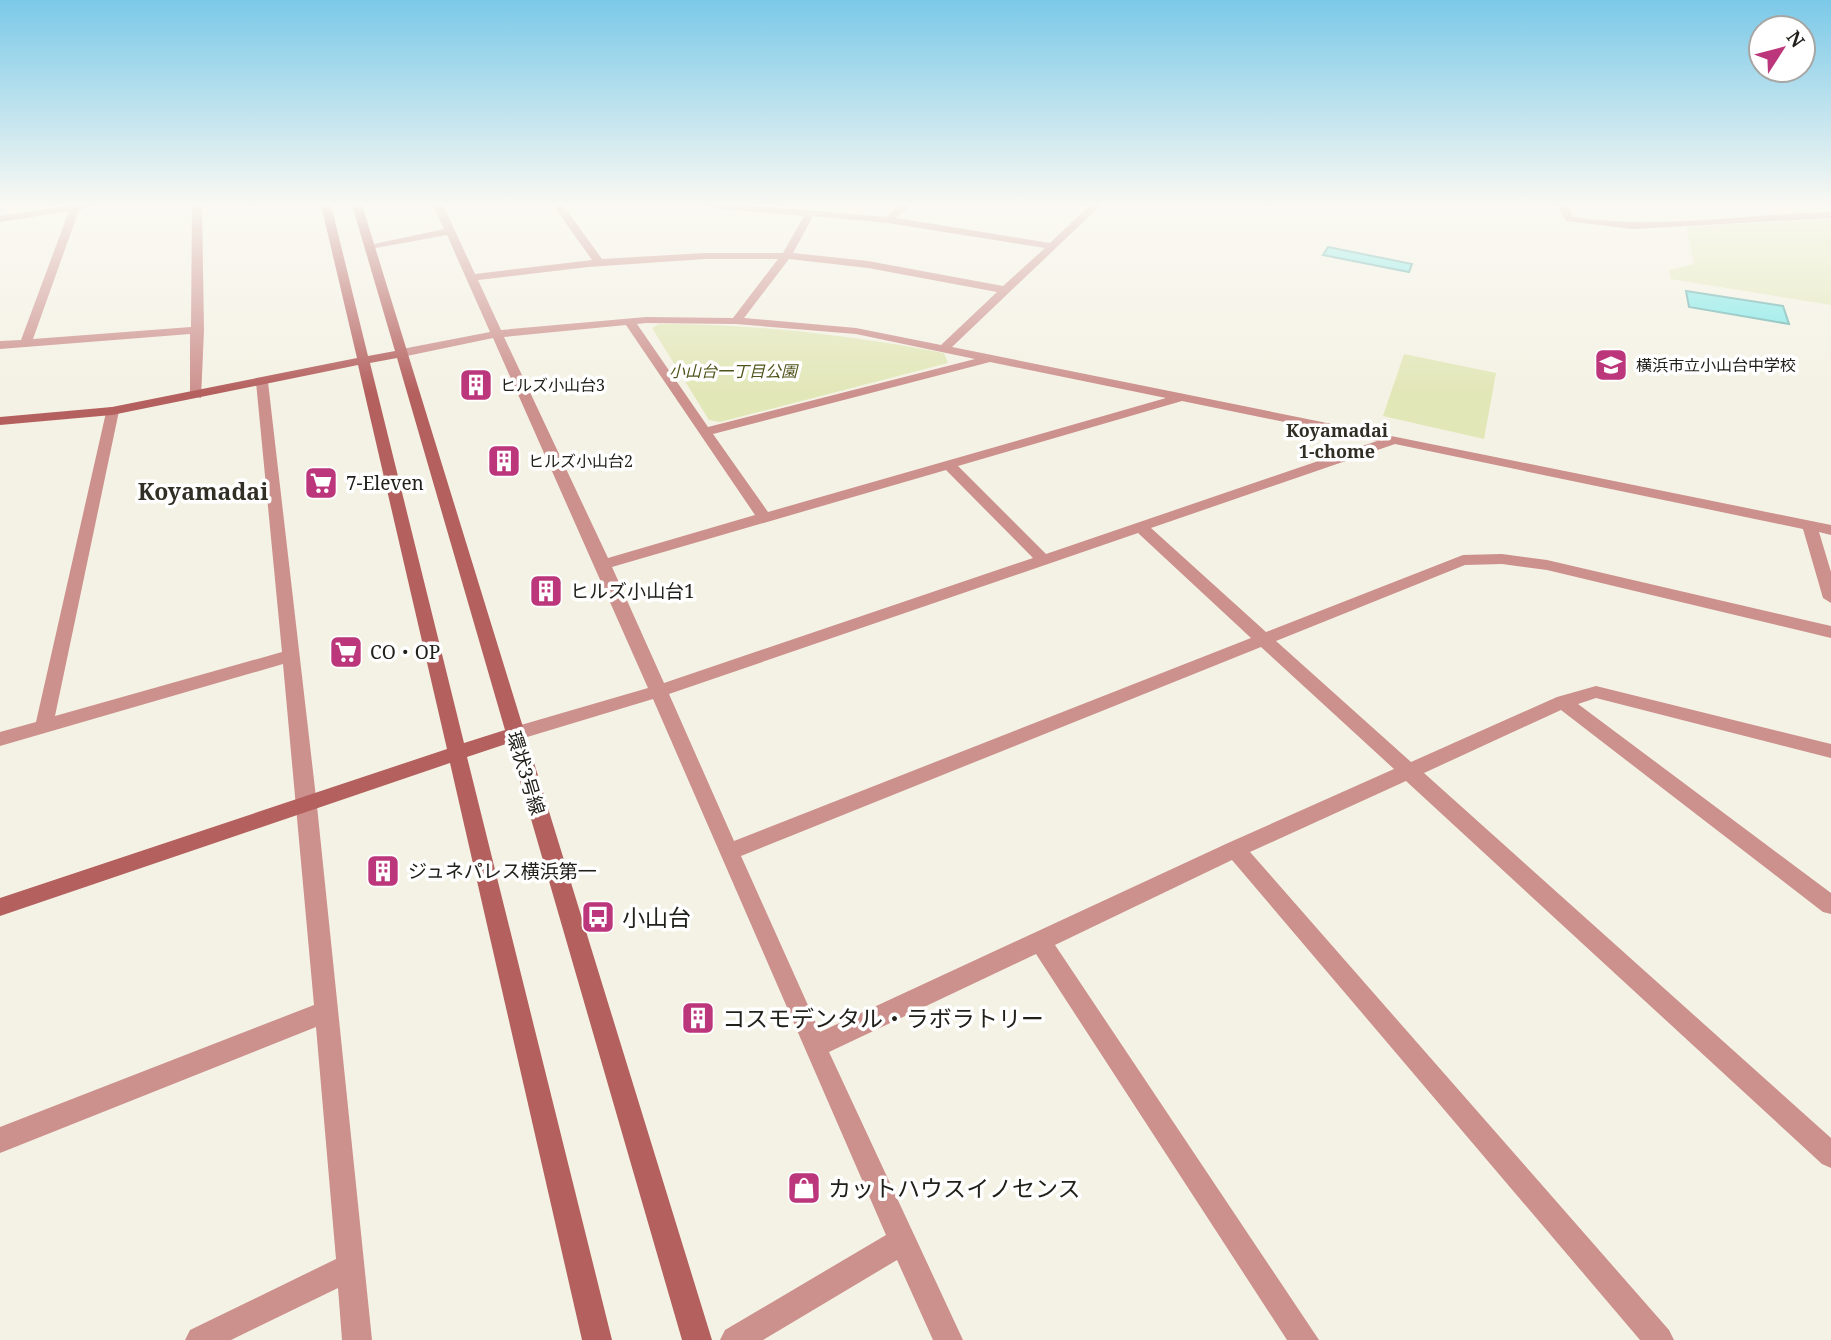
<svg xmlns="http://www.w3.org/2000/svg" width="1831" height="1340" font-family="'Noto Serif','Noto Sans JP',serif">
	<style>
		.green { fill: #e2e7b8 }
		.water { fill: #79e8e9; stroke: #5facab; stroke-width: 2 }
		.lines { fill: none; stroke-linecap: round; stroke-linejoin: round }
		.street { fill: #cc908d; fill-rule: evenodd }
		.secondary { fill: #b4605e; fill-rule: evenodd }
		.labels { text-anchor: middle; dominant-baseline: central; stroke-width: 7; stroke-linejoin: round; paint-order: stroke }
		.far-poi-label { font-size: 16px; fill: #21201b; stroke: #fff; text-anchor: start }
		.far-park-label { font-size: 16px; font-style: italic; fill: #51551b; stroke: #fff }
		.far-neighbourhood-label { font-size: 18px; font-weight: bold; fill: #312f25; stroke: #fff }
		.poi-label { font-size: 19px; fill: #21201b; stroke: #fff; text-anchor: start }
		.street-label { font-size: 19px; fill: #21201b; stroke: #fff }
		.quarter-label { font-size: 23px; font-weight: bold; fill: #312f25; stroke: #fff }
		.near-poi-label { font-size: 23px; fill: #21201b; stroke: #fff; text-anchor: start }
	</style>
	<rect width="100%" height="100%" fill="#f4f2e4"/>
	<path class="green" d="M1831,219V305L1671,279L1669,270L1694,264L1686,227Z
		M659,324C756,324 849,335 944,353L948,363L720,422L709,420L652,328Z
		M1404,354L1496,373L1484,439L1383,416Z"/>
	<path class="water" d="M1328,247L1412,264L1409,272L1323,255Z
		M1686,291L1783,306L1789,324L1689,307Z"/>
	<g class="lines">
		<path class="street" d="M73,205H97L79,210L33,339L191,327L192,205H202L204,330L201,398L190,395V334L0,349V341L21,340L69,211L0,222V216Z
			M433,205H443L475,274L592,260L553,205H563L602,259L705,253H783L804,216L712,208L707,205H746L886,217L900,205H911L896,218L1050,243L1090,205H1101L952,347L1831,525V535L1819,532L1831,572V603L1823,598L1803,529L1395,444L1151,528L1266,632L1463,555L1502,554L1547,560L1831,626V638L1547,570L1502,564L1465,565L1276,641L1411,762L1557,697L1596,686L1831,744V758L1596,698L1578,704L1831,893V914L1823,912L1561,710L1424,773L1831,1138V1168L1822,1164L1406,781L1250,852L1669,1330L1674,1340H1640L1232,860L1055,945L1319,1340H1287L1036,954L829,1052L963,1340H933L897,1260L763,1340H720L725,1330L886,1235L653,699L514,741L507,739L505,734L507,729L648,688L493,338L402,357L396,353L402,349L490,332L447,235L370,249L365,246L444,229ZM813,216L888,223L1045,248L1003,286L868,261L793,253ZM705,259H778L733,318L646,317L501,330L478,280L588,267ZM789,259L868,268L997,292L941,345L856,328L744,318ZM646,323L736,324L856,334L975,359L708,427L637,324ZM626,325L755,515L608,558L504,337ZM990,362L1166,398L768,512L713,434ZM1182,401L1377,441L1046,554L958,466ZM946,470L1033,558L664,683L612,567ZM1138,533L1251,638L734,841L669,694ZM1261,647L1394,769L1228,843L820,1032L741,856Z
			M1557,205H1567L1573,217C1659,230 1745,214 1831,212V218L1633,229L1566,221Z
			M262,378L268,382L317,806L372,1340H342L338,1288L231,1340H185L190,1330L336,1259L316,1027L0,1153V1127L314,1005L283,664L0,746V732L36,722L107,408L112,407L119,411L55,716L282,652L256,382Z"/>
		<path class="secondary" d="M321,205H331L368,356L395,351L352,205H362L712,1340H682L509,743L467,757L612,1340H582L450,763L0,916V898L447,749L358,365L112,415L0,425V417L112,407L357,358ZM397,358L505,730L464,743L370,363Z"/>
	</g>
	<linearGradient id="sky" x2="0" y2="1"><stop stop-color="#7bc9e8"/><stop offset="0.52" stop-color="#faf9f3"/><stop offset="1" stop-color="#faf9f3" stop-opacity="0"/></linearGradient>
	<rect width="1831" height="393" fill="url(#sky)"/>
	<defs>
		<symbol id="school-square" viewBox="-11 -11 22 22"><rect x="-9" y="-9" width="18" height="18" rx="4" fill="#bb367b" stroke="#fff"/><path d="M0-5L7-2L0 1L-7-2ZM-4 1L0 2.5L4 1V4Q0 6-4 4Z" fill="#fff"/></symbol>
		<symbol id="building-square" viewBox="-11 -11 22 22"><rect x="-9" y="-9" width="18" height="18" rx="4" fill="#bb367b" stroke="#fff"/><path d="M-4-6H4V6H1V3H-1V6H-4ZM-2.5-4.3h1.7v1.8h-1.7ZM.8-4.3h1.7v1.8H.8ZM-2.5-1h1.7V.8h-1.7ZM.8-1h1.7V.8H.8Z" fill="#fff"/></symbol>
		<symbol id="supermarket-square" viewBox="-11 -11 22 22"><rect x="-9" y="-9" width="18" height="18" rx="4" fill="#bb367b" stroke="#fff"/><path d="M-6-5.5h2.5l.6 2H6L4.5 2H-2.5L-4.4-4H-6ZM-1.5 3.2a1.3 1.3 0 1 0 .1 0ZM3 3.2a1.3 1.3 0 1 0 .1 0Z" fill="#fff"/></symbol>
		<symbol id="bus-square" viewBox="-11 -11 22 22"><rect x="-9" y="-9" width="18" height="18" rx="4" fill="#bb367b" stroke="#fff"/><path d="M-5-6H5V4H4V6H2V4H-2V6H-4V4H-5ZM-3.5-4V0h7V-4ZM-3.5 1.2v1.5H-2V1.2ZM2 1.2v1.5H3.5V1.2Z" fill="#fff"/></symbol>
		<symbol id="shop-square" viewBox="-11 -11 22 22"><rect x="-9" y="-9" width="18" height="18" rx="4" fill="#bb367b" stroke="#fff"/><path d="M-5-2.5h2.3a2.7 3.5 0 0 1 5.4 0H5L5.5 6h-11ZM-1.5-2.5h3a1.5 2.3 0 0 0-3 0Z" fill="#fff"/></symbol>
	</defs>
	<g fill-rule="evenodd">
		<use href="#school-square" x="1592" y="346" width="38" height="38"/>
		<use href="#building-square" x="457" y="366" width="38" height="38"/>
		<use href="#building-square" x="485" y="442" width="38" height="38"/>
		<use href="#supermarket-square" x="302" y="464" width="38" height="38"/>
		<use href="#building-square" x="527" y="572" width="38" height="38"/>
		<use href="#supermarket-square" x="327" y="633" width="38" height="38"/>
		<use href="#building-square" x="364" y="852" width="38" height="38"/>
		<use href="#bus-square" x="579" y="898" width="38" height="38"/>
		<use href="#building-square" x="679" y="999" width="38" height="38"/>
		<use href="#shop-square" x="785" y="1169" width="38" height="38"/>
	</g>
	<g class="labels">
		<g class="far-poi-label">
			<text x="1636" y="365">横浜市立小山台中学校</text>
			<text x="500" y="385">ヒルズ小山台3</text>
			<text x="528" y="461">ヒルズ小山台2</text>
		</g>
		<g class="far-park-label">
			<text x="733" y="371">小山台一丁目公園</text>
		</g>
		<g class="far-neighbourhood-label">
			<text x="1337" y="430">Koyamadai<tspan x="1337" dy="21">1-chome</tspan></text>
		</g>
		<g class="poi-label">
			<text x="346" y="483">7-Eleven</text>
			<text x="570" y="591">ヒルズ小山台1</text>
			<text x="370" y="652">CO・OP</text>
			<text x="408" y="871">ジュネパレス横浜第一</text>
		</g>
		<g class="street-label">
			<text transform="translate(526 773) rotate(73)">環状3号線</text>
		</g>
		<g class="quarter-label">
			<text x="203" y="491">Koyamadai</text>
		</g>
		<g class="near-poi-label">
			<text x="622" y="917">小山台</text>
			<text x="722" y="1018">コスモデンタル・ラボラトリー</text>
			<text x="828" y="1188">カットハウスイノセンス</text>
		</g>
	</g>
	<g transform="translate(1782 49) rotate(54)"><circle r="33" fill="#ffffff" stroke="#a6a6a4" stroke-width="2"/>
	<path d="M0-5L12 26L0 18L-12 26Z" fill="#bb367b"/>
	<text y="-10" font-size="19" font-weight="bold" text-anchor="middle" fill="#21201b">N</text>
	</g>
</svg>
